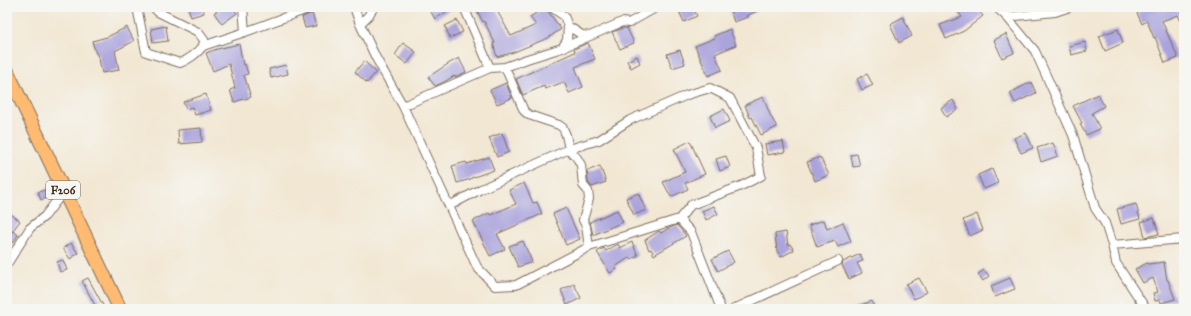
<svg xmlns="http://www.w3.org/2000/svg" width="1191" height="316" font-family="'IM FELL Great Primer',serif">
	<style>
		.building { fill: #aba4dc }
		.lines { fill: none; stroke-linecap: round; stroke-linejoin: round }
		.street-casing { stroke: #7b6c5d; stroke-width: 10 }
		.primary-casing { stroke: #7b6c5d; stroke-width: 15 }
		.street { stroke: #fff; stroke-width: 8 }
		.primary { stroke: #febb71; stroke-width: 13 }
		.labels { text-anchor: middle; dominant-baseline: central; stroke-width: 3.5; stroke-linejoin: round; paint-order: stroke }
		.shield { fill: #f6f6f2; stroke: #73675e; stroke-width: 1 }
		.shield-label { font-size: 11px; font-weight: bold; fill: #3b2a1e }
	</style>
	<rect width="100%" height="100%" fill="#f6f6f2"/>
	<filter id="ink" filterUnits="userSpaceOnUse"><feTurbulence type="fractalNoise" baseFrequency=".025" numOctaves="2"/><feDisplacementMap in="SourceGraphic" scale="8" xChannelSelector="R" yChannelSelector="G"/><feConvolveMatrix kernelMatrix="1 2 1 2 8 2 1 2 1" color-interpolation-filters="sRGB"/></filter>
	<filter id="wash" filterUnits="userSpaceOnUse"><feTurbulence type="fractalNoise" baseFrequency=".012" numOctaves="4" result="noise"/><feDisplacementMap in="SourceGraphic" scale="16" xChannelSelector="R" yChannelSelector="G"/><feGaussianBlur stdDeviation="0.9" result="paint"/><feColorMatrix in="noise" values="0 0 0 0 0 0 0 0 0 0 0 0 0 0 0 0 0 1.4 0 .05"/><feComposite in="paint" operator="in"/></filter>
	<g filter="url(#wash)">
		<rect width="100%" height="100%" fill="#f2e7d3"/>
		<g id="blocks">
			<path class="building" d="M188,7H203L204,13L191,17Z
				M222,7H232L237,13L222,24L214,13Z
				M428,7H454L435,19Z
				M475,7H495L511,36L536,25L530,17L545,7L561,29L548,38L514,52L497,57L493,43H495L484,21L483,22Z
				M677,7H693L697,16L684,22Z
				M729,7H767L748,15V17L734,22Z
				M962,7H976L983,16L964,31L946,39L940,25L962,17L957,11Z
				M1142,7H1183L1184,11V28L1178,15L1162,21L1178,58L1165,63L1155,37L1154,38L1147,21L1142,24L1137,13L1144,10Z
				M312,13L316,26L305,28L302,17Z
				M903,17L912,36L899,43L890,24Z
				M457,20L463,32L450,38L445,26Z
				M166,26L168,41L153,43L151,29Z
				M127,27L134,41L115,51L119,70L102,73L98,54H96L92,41L107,37Z
				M623,28H627L634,43L620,49L612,32Z
				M730,29L736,45L715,54L722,70L708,76L695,46L715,38L714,36Z
				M1118,29L1123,43L1105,51L1099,36Z
				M1006,34L1014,53L1002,58L994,40Z
				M1085,42L1087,51L1071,55L1069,46Z
				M403,43L416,52L407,64L395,55Z
				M588,43L595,59L575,67L583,87L569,93L564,82L545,89L544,86L523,95L516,79L575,52L574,49Z
				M239,44L243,65L245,64L248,74L244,75L251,97L234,102L230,90L235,88L229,64L213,71L206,53L217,49Z
				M680,50L685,64L672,68L667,54Z
				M637,56L640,63L631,68L627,61Z
				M459,58L466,72L455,77L454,76L444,82L435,86L428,77L448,64Z
				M364,61L376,72L367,83L355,72Z
				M286,65L288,74L271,78L269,69Z
				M867,74L873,85L862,90L857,79Z
				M1031,82L1036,93L1015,103L1010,93Z
				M506,83L512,98L497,104L490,90Z
				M206,94L211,110L195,115L192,107L186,109L183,102Z
				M1098,94L1104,106L1092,113L1100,129L1086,135L1080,124L1082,123L1073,106Z
				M763,97L771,117L777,127L761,135L752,117L750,118L745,105Z
				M953,100L958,109L946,117L941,108Z
				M724,109L730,121L715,128L710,116Z
				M201,128L202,142L179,144L178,130Z
				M502,133L509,152L497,157L489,138Z
				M1026,133L1033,148L1021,153L1014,138Z
				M690,141L705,174L685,183L688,189L671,197L663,182L685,172L674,149Z
				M783,141L785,152L767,155L765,144Z
				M1053,143L1058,156L1041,162L1037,148Z
				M857,154L860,166L853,167L851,155Z
				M726,156L730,167L720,171L716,159Z
				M489,157L494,170L471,178V179L457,183L452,166L466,162L467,164Z
				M820,157L829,175L815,181L807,162Z
				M600,166L606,182L592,187L588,182L587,171Z
				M992,169L998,183L984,189L978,175Z
				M524,183L533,203L537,202L542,214L497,234L505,249L490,256L473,221L489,213L490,215L516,204L509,190Z
				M51,188L53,196L41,200L38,192Z
				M638,193L646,210L634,215L626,198Z
				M1136,204L1140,219L1121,224L1117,209Z
				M714,206L718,214L706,220L702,211Z
				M566,208L580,239L566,245L553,214Z
				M617,210L623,222L593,235L590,222Z
				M7,211L20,221L7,238Z
				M977,214L983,230L970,236L963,220Z
				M1154,218L1159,234L1145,237L1141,222Z
				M824,220L827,229L843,222L851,241L838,247L835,241L817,247L809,225Z
				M677,225L686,236L654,255L651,249L649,250L645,240L659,231L661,233L669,228Z
				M13,231L18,235L13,243L7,239Z
				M786,232L788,245L790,244L794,250L781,257L777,251L775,234Z
				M523,241L532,262L518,267L509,246Z
				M632,242L638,256L631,259L630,257L615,267L617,269L610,273L597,252L604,248L606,251L618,244L620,248Z
				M71,243L78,253L70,259L63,248Z
				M728,251L734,262L718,271L712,259Z
				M860,254L863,261L857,263L862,273L849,279L842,265L843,262Z
				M63,260L67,270L60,272L57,262Z
				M1164,262L1167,280H1168L1175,299L1161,303L1160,300L1155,301L1153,293L1158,292L1153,278L1143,283L1135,269L1147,263L1148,264Z
				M984,270L989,276L983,281L978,274Z
				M88,278L105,309H97L82,281Z
				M919,278L927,292L914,299L906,284Z
				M1010,278L1015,289L995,297L991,286Z
				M574,284L581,298L567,305L561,290Z
				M872,301L874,309H853V308Z"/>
		</g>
	</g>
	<g filter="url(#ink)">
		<use href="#blocks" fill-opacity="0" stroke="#7b6c5d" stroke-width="1"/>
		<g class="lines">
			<defs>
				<path id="street" d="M137,7L146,52L180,63C188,60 198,53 203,46L245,32L313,7
					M153,7L158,12L198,32L204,40L203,46
					M243,7L245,32
					M354,7L360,24L376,58L403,106L477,267L495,286L516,285L589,247L679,219L691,232L721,309
					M464,7L490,68
					M551,7L564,16L568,26L567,40L562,48L527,59L505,67L524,111L529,115L559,125L563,128L566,135L569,149L577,158L581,165L583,185L588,191L589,199L583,220L586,226L589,247
					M996,7L1007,17L1035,51L1073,135L1095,208L1105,223L1112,245L1116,263L1146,309
					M1007,17L1055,12L1070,7
					M360,24L368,16L374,7
					M568,26L582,35L590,36L622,22L629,23L657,7
					M562,48L590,36
					M403,106L490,68L505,67
					M449,206L481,189L569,149L599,140L630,120L687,95L710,88L730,98L756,148L761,176L741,186L691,205L679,219
					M1112,245L1184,239
					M7,264L30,228L45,216L64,191
					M734,309L838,261"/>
				<path id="primary" d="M7,71L120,309"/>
			</defs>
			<use href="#street" class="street-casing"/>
			<use href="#primary" class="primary-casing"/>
			<use href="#street" class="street"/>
			<use href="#primary" class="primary"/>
		</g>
	</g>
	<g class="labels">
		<rect class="shield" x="46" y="181" width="34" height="18" rx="3"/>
		<g class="shield-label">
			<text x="63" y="190">F206</text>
		</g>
	</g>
	<rect width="1191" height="316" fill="none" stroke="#f6f6f2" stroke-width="24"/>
</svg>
